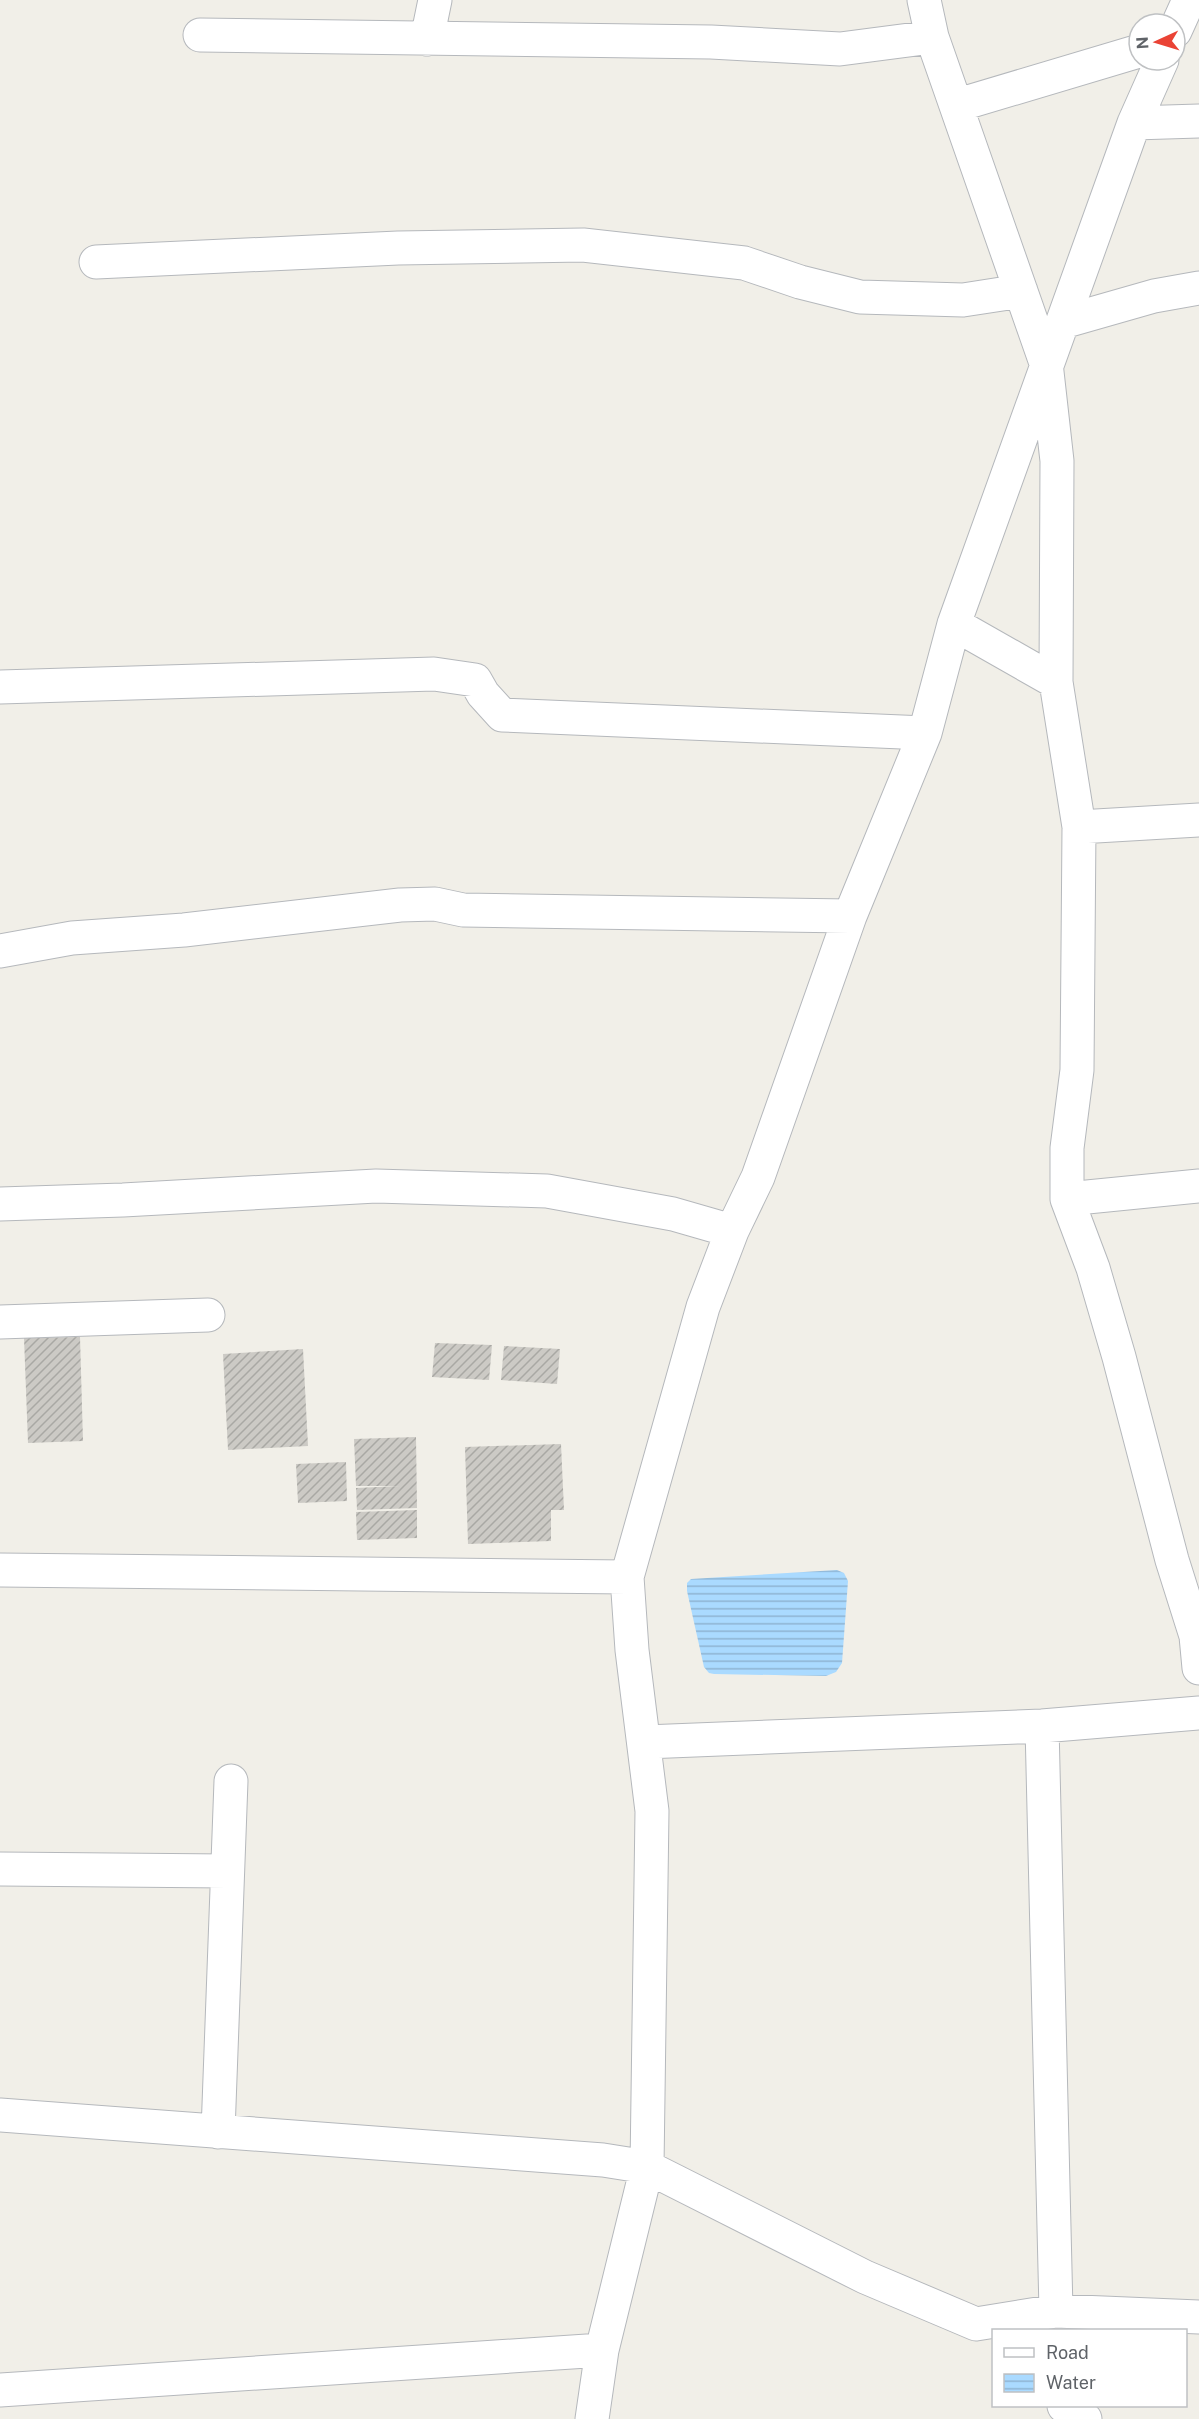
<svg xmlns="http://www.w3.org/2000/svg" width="1199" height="2419" font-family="'Public Sans',sans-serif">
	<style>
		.water { fill: url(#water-rules) }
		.building { fill: url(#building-hatch) }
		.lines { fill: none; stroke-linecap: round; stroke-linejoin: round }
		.minor-casing { stroke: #b5b8bc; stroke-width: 35 }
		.minor { stroke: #fff; stroke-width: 33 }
	</style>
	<defs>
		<pattern id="water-rules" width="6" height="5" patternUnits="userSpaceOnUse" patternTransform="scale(1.5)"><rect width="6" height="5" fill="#aadaff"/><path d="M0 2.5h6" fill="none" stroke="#8eb4d2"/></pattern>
		<pattern id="building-hatch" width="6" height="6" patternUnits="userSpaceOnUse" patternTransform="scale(1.5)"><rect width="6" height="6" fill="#cccac5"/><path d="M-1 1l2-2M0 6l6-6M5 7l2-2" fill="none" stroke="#a9a8a4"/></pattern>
	</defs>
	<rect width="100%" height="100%" fill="#f1efe8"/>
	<path class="water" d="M837,1570L844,1573L848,1581L842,1663L836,1672L826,1676L714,1674L709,1673L704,1667L687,1591V1583L691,1579Z"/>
	<path class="building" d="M80,1337L83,1441L28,1443L24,1338Z
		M435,1343L492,1345L489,1380L432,1377Z
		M504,1346L560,1349L557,1384L501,1380Z
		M303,1349L308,1446L228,1450L223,1354Z
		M416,1437L417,1508L357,1510L356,1488L400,1486H356L354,1439Z
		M561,1444L564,1510H551V1541L468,1544L465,1447Z
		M346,1462L347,1501L298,1503L296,1464Z
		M417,1510V1538L357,1540L356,1512Z"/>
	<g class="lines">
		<defs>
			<path id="minor" d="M924,0L932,37L1046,363L1057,461L1056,682
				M1175,31L1189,0
				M200,35L711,42L840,49L932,37
				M427,39L435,0
				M958,105L1139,51
				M1134,123L1199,121
				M96,262L398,248L583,245L744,263L800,282L860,297L963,300L1021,291
				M1063,322L1154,296L1199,288
				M954,624L1056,682L1079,827L1077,1070L1067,1148V1199L1093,1268L1119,1357L1172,1560L1196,1636L1199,1668
				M0,687L434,674L475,680L483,694L502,715L925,733
				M1079,827L1199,820
				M0,951L72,938L184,930L400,905L435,904L463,910L850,916
				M1067,1199L1199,1186
				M0,1204L123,1200L376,1186L547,1191L673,1214L732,1231
				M0,1322L208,1315
				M0,1570L627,1577
				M1042,1726L1056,2311
				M645,1742L1042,1726L1199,1713
				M0,1869L227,1871
				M0,2115L603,2160L647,2167L865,2277L976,2324L1056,2311L1199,2317
				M218,2132L231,1781
				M0,2390L602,2350
				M1064,2406L1085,2419
				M592,2419L602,2350L647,2167L652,1811L632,1650L627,1577L703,1307L732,1231L758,1177L850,916L925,733L954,624L1134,123L1162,60"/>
		</defs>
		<use href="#minor" class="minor-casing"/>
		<use href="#minor" class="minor"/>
	</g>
	<rect x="992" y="2329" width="195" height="78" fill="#ffffff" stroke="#bfc1c3" stroke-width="1.5"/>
	<rect x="1004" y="2348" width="30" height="9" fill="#ffffff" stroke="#bfc1c3" stroke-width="1.5"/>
	<text x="1046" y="2359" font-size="18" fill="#5f6368">Road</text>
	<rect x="1004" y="2374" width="30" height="18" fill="url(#water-rules)" stroke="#bfc1c3" stroke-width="1.5"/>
	<text x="1046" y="2389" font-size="18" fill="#5f6368">Water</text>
	<g transform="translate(1157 42) rotate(266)"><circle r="28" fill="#ffffff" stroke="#bfc1c3" stroke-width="1.5"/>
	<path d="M0-4.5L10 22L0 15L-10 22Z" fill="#ea4335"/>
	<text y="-9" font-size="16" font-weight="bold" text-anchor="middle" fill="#5f6368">N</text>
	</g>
</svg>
